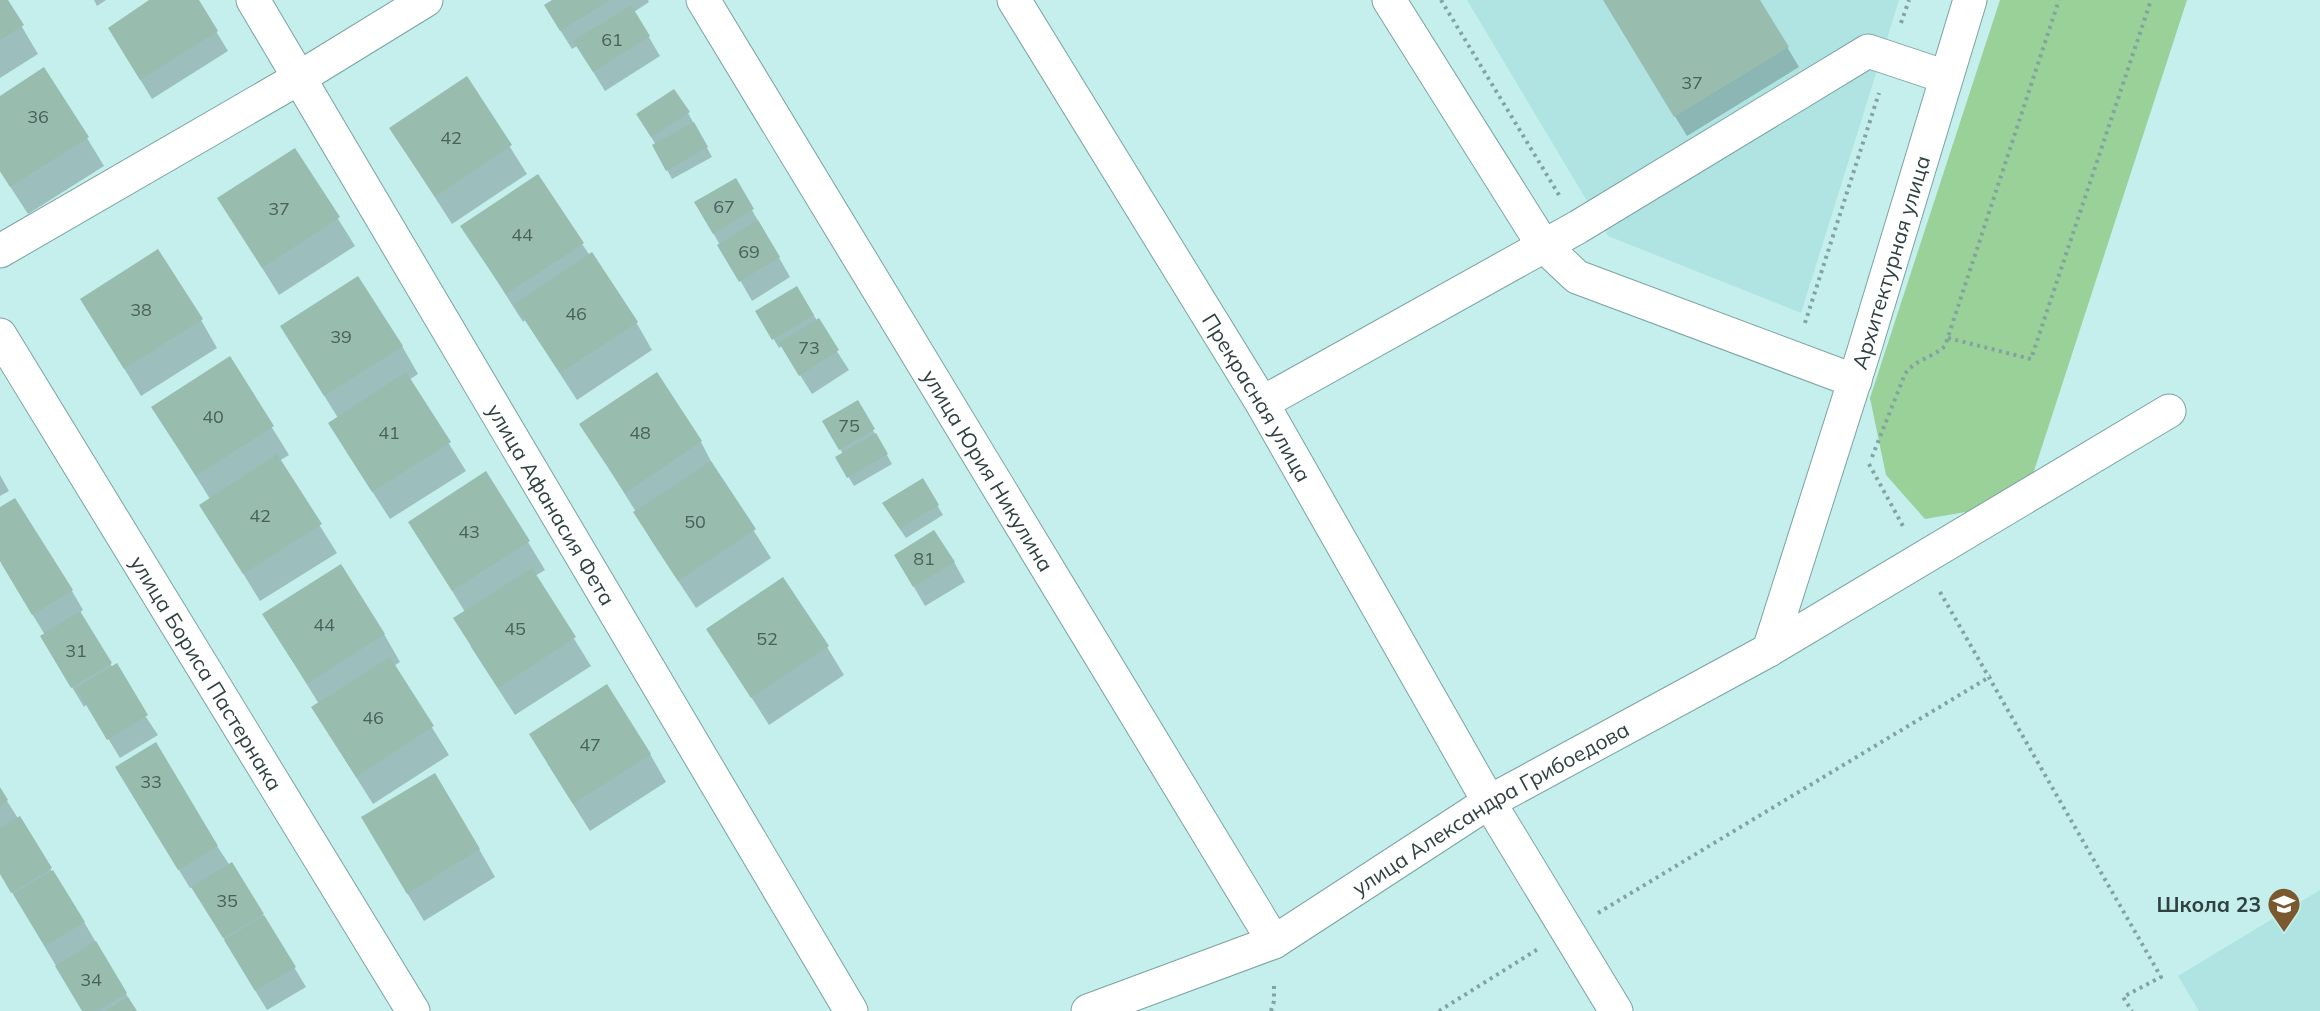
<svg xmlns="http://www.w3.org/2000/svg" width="2320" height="1011" font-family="Mulish,sans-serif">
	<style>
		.built { fill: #afe4e2 }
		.green { fill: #9ad199 }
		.shadow { fill: #0003 }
		.building { fill: #98bcae }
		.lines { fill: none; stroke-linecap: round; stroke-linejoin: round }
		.minor-casing { stroke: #7aa3a1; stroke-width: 35 }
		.path { stroke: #83a3a1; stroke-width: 4; stroke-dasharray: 3 4.5; stroke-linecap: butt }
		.minor { stroke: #fff; stroke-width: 33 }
		.labels { text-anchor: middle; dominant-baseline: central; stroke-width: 5; stroke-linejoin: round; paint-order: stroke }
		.number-label { font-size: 18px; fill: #49605c }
		.street-label { font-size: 21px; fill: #2f4140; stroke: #c4efed }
		.poi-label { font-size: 21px; font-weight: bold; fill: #2f4140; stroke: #c4efed; text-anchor: end }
	</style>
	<rect width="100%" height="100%" fill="#c4efed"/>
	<path class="built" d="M1467,0H1899L1801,313L1608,236Z
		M2320,890V1011H2199L2178,976Z"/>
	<path class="green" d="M2000,0H2187L2024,502L1925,519L1886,475L1870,398Z"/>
	<path class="shadow" d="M0,0H6L38,54L0,78Z
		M94,0H106L97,6Z
		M152,0H197L228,51L152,99L121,48Z
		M554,0H648L649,2L634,12L660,56L605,91L577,46L572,49L557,25Z
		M1604,0H1759L1799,67L1687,136Z
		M466,78L527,174L452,224L391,129Z
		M0,98L87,138L104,166L28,214L0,171Z
		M688,113L712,157L672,179L654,146L656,145L643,124Z
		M295,150L355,246L279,295L219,199Z
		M735,180L790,277L752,301L696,203Z
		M462,226L582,244L636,322L652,350L577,400L525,320L523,322Z
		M796,288L849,370L812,394L782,346L779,348L757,311Z
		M82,300L201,320L217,348L141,396Z
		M282,327L402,346L418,374L409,380L466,471L390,519L346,451L338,418Z
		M229,358L289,455L279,461L337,553L260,601L201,505L210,499L170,435Z
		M656,375L701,442L716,471L771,558L696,608L651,540L636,512L581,424Z
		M857,402L892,464L854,486L837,458L843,454L824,422Z
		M486,473L545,570L535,576L591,666L515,715L471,647L465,612L410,522Z
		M0,475L9,491L0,496Z
		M922,480L943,515L906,538L889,513Z
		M14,500L72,591L83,610L79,613L113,668L158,735L120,758L87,704L84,707L53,656L45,635L0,561V509Z
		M954,562L965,582L925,606L907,575Z
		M264,615L384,634L400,662L394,666L449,755L373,804L330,736L319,704Z
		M708,629L827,647L844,675L769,725Z
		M650,754L666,782L590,831L547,763Z
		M128,787L217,846L262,914L306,987L267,1010L193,887L190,888Z
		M0,790L84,922L136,1011H83L0,872Z
		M379,846L479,849L495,877L424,921Z"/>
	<path class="building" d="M0,0H8L24,25L0,40Z
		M149,0H199L218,31L140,80L108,28Z
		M552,0H610L560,31L544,5Z
		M1603,0H1760L1789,47L1674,117Z
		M631,5L650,36L593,72L573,41Z
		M44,67L89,137L10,187L0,171V96Z
		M467,76L512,145L435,197L389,128Z
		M674,89L690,112L651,137L636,114Z
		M694,122L708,147L666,171L652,145Z
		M295,148L340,217L262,268L217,198Z
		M538,174L584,243L506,294L460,226Z
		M736,178L754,209L713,234L694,202Z
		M758,220L780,257L739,282L717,245Z
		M158,249L203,319L124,369L80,299Z
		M592,252L638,322L560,373L514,304Z
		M358,276L403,346L324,396L280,326Z
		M797,286L814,315L772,340L755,311Z
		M819,318L839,350L799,376L779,343Z
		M230,356L274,426L196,476L151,407Z
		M406,372L451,442L372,492L328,423Z
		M657,372L702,441L625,493L579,424Z
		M858,400L875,429L839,450L822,421Z
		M876,433L888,454L847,478L835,457Z
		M277,454L322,524L243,574L199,505Z
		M711,461L756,529L678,581L633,512Z
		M486,471L530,541L452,591L408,522Z
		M923,478L939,505L900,529L882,503Z
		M15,498L73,590L32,615L1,563L18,552L0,562V507Z
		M934,530L955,562L913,587L894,555Z
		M341,564L385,634L307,684L262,614Z
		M532,568L576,637L498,688L453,618Z
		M783,577L829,646L751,698L706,629Z
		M80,611L112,663L71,688L40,636Z
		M390,657L434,726L356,777L311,707Z
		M117,663L148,715L107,740L76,688Z
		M607,684L651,754L573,804L529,734Z
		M156,742L218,846L178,870L115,767Z
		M435,773L480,849L407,894L361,817Z
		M0,787L8,800L0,806Z
		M20,816L52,868L11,893L0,874V828Z
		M232,862L264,914L223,938L191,887Z
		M53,870L85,922L45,946L13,894Z
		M264,915L296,967L255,991L224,940Z
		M96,941L127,993L97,1011H82L55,966Z
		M128,997L137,1011H105Z"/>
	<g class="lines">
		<defs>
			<g id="minor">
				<path id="s1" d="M253,0L851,1011"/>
				<path id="s2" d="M703,0L1274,942"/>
				<path id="s3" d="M1014,0L1262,403L1489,802L1616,1011"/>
				<path d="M1389,0L1543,245L1577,277L1855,381"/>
				<path d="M0,251L299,78L426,0"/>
				<path id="s4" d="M0,335L413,1011"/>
				<path d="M1262,403L1578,227L1868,51L1946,77"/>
				<path d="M1769,650L2169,411"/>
				<path id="s5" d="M1088,1011L1274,942L1489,802L1769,650L1863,354L1970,0"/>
			</g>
		</defs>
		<use href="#minor" class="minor-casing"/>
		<path class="path" d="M1441,0L1559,195
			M1901,23L1909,0
			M1805,323L1879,93
			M1948,338L2031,359L2151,0
			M1872,457L1905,374C1914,360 1932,358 1945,346L2059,0
			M1869,464L1904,528
			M1940,592L2161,977L2123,997L2132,1011
			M1598,913L1991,676
			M1271,1011L1274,1001V982
			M1439,1011L1538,949"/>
		<use href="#minor" class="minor"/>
	</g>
	<defs>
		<symbol id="school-pin" viewBox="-11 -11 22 30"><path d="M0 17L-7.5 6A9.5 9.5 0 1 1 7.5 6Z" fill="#7a592f" stroke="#c4efed"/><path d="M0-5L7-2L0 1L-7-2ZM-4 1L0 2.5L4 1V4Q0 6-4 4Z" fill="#fff"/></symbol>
	</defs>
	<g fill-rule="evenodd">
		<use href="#school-pin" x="2265" y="885" width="38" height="52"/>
	</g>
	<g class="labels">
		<g class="number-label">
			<text x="612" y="39">61</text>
			<text x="1692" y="82">37</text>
			<text x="38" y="116">36</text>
			<text x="451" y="137">42</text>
			<text x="724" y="206">67</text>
			<text x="279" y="208">37</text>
			<text x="522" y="234">44</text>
			<text x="749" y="251">69</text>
			<text x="141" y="309">38</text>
			<text x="576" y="313">46</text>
			<text x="341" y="336">39</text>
			<text x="809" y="347">73</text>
			<text x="213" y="416">40</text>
			<text x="849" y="425">75</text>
			<text x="389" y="432">41</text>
			<text x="640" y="432">48</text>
			<text x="260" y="515">42</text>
			<text x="695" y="521">50</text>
			<text x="469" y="531">43</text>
			<text x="924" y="558">81</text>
			<text x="324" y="624">44</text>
			<text x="515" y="628">45</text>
			<text x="767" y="638">52</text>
			<text x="76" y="650">31</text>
			<text x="373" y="717">46</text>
			<text x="590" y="744">47</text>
			<text x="151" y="781">33</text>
			<text x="227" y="900">35</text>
			<text x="91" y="979">34</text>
		</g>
		<g class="street-label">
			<text stroke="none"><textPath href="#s5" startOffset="1180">Архитектурная улица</textPath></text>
			<text stroke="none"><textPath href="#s3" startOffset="466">Прекрасная улица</textPath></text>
			<text stroke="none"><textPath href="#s2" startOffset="550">улица Юрия Никулина</textPath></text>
			<text stroke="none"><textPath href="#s1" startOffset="586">улица Афанасия Фета</textPath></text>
			<text stroke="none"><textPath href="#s4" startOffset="396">улица Бориса Пастернака</textPath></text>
			<text stroke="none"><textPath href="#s5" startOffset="453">улица Александра Грибоедова</textPath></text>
		</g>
		<g class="poi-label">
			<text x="2261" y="904">Школа 23</text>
		</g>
	</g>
</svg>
